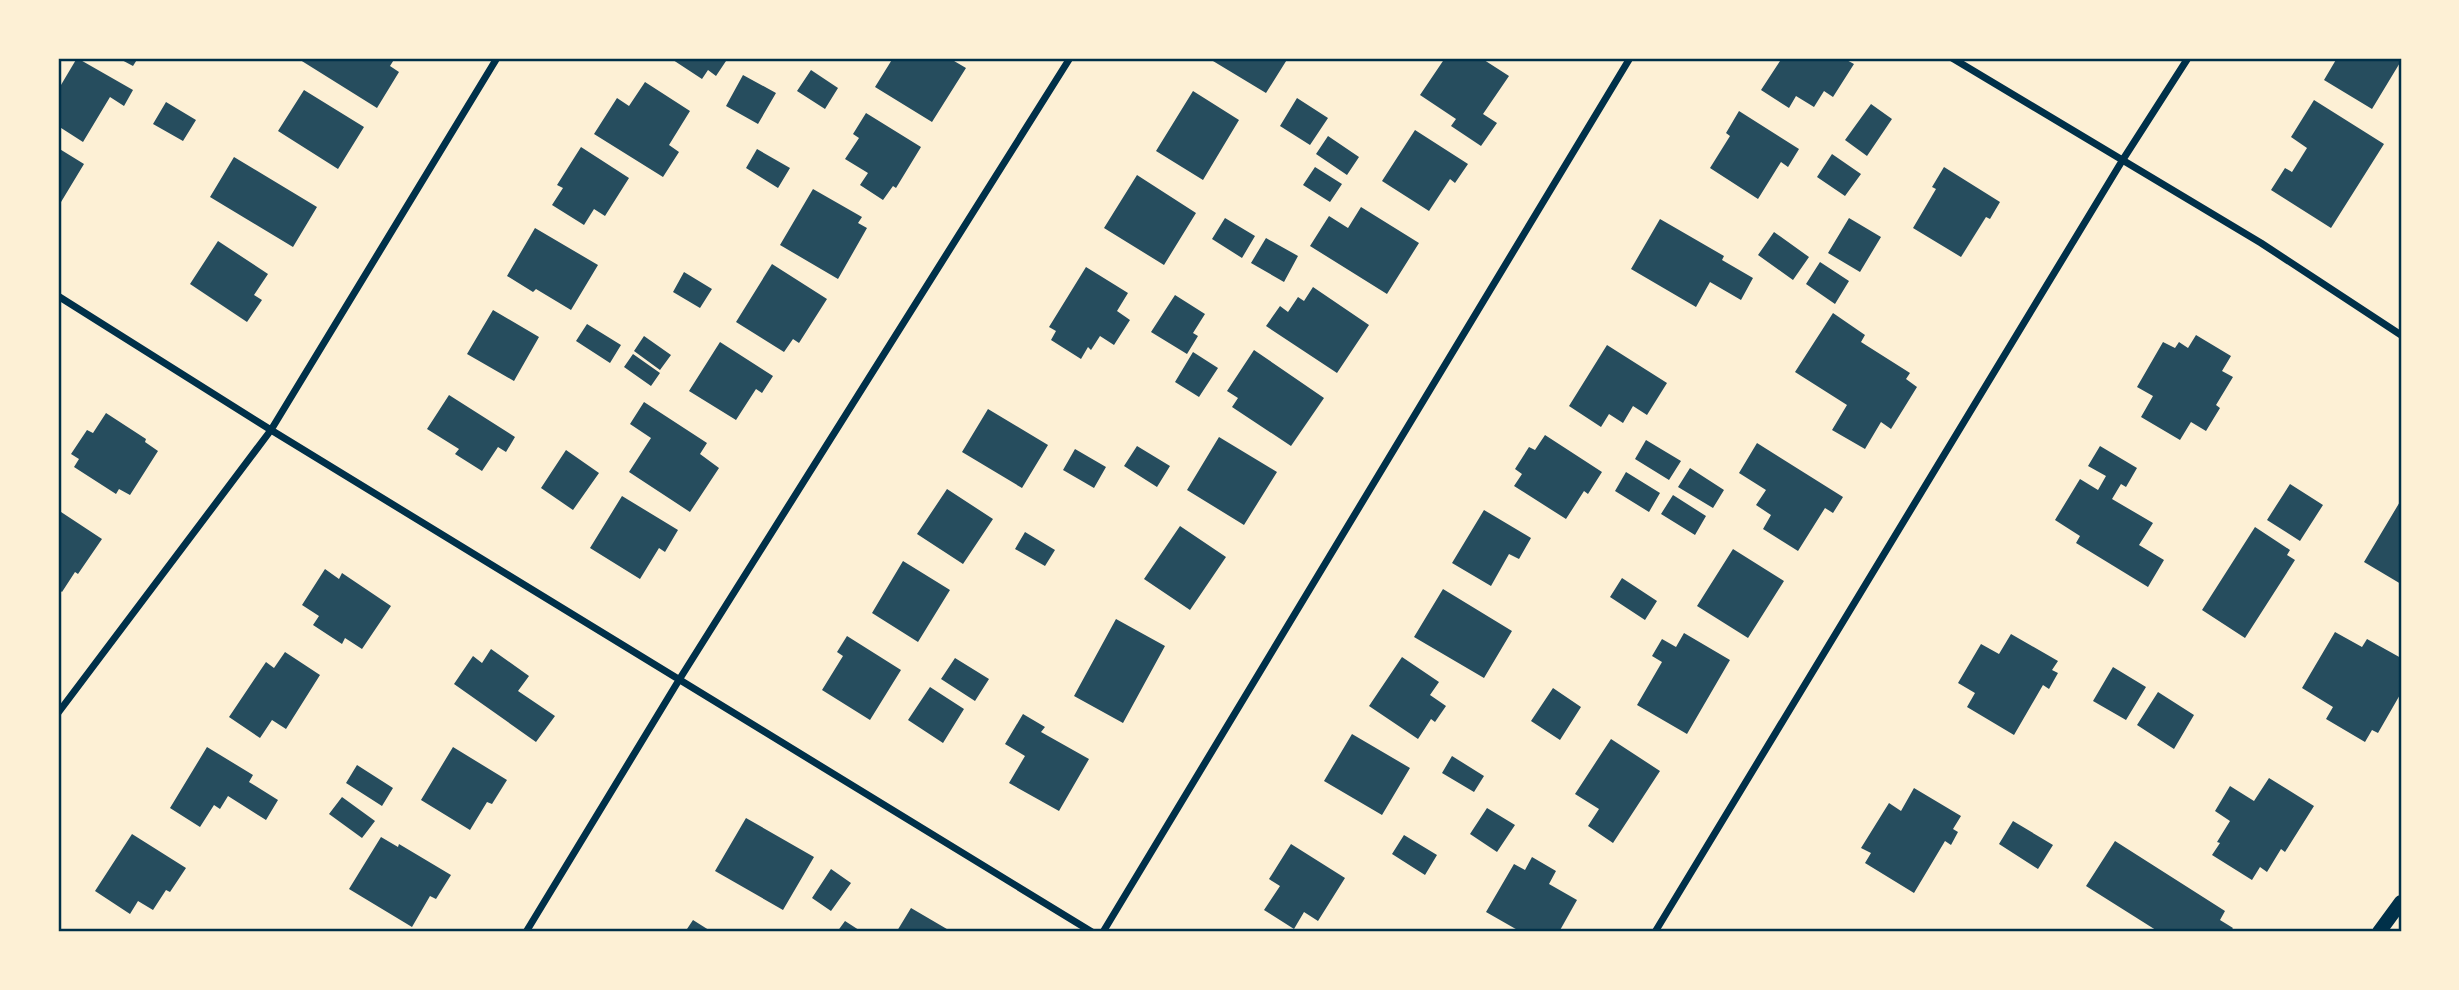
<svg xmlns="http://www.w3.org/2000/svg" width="2459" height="990" font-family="Merriweather,serif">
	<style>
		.building { fill: #264d5e }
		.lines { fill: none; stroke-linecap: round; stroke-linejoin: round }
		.minor { stroke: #003049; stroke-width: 7 }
		.secondary { stroke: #003049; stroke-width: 14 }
		.neatline { fill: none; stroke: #003049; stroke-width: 2.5 }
	</style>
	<rect width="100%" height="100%" fill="#fdf0d5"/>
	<path class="building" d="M77,58L133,90L124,106L110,97L83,142L58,126V90Z
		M118,58H138L133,66Z
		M297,58H395L390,66L399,72L377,108Z
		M670,58H728L716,76L708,70L702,79Z
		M893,58H949L966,68L932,122L875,87Z
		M1208,58H1288L1266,93Z
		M1445,58H1481L1509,76L1483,114L1497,123L1481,146L1451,126L1456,119L1420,95Z
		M1782,58H1843L1854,64L1833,97L1824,91L1814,107L1796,96L1789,108L1761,90Z
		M2337,58H2401V61L2372,109L2324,80Z
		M811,70L838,88L825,109L797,91Z
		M743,75L776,93L758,124L726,106Z
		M645,82L690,111L669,145L679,152L663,177L594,134L617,98L629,106Z
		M304,90L364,127L338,169L278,131Z
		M1193,91L1239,120L1203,180L1156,151Z
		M1297,98L1328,118L1310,145L1280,126Z
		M2314,100L2384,144L2331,228L2271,190L2285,168L2292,172L2307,148L2291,137Z
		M166,102L196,120L183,141L153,124Z
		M1871,104L1892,119L1867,156L1845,140Z
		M1739,111L1799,149L1788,167L1781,162L1758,199L1710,168L1730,136L1726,133Z
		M866,113L921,147L896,188L893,186L883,200L860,185L868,173L845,159L859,138L853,134Z
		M1415,130L1468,164L1455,183L1450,179L1429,211L1382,181Z
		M1328,136L1359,157L1347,175L1316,154Z
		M581,147L629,178L605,216L594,209L584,225L552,205L563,188L557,185Z
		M58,148L84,164L58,207Z
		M757,149L790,168L778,188L746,168Z
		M1832,154L1861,174L1845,196L1817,177Z
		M234,157L317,207L293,247L210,197Z
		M1315,167L1342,184L1330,202L1303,185Z
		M1944,167L2000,202L1990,219L1986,217L1961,257L1913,228L1936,189L1932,187Z
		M1137,175L1196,213L1164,265L1104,228Z
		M813,189L862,217L858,223L867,228L838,279L780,245Z
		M1361,207L1419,243L1387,294L1310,246L1329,216L1348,228Z
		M1225,218L1255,236L1242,258L1212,239Z
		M1849,218L1881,237L1860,272L1828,253Z
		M1660,219L1724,256L1722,260L1753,278L1741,300L1710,282L1696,307L1631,269Z
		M535,228L598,265L571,310L536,289L533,292L507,276Z
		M1774,232L1809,257L1793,280L1758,255Z
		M1266,238L1298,256L1284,282L1251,263Z
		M218,241L268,274L254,295L262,300L247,322L190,284Z
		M1820,262L1849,281L1835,304L1806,284Z
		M772,264L827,299L799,343L793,339L784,352L736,322Z
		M1086,267L1128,293L1117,311L1130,320L1114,345L1100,336L1091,350L1088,347L1081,359L1051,340L1056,331L1049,327Z
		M684,272L712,289L700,308L673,292Z
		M1313,287L1369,325L1337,373L1266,326L1280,306L1288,312L1298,297L1304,301Z
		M1175,295L1205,314L1193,333L1198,336L1187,354L1151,332Z
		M493,310L539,337L514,381L467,354Z
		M1833,313L1865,335L1861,342L1910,373L1906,379L1917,387L1891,429L1881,422L1865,449L1832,430L1847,405L1795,372Z
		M587,324L621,345L610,363L576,341Z
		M2196,335L2231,356L2222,371L2233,377L2216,405L2220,408L2206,431L2191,422L2180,440L2141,417L2153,396L2137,387L2163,342L2175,348L2179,342L2188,348Z
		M644,336L671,355L660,370L634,351Z
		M720,342L773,376L762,393L756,389L736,420L689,391Z
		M1607,345L1667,383L1647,415L1633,406L1623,423L1609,414L1601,427L1569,406Z
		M1254,350L1324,398L1291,446L1232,407L1238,398L1227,391Z
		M1193,352L1218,368L1199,397L1175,382Z
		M633,354L660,373L651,386L624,367Z
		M449,395L515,437L506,452L498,447L482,471L455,454L459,449L427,429Z
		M644,402L707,443L700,454L719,468L690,512L629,472L651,438L630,424Z
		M988,409L1048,445L1022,488L962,452Z
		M106,413L146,439L145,442L158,451L130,495L119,489L116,494L74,467L79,459L71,454L87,430L93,433Z
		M1545,435L1602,472L1588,494L1584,491L1566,519L1514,486L1522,474L1515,469L1529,447L1535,450Z
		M1219,437L1277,472L1244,525L1187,490Z
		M1646,440L1681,461L1669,480L1635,459Z
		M1757,443L1843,497L1833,513L1825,508L1798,551L1763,529L1771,515L1756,505L1766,490L1739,473Z
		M1137,446L1170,466L1157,487L1124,466Z
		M2100,446L2137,468L2126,487L2121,484L2112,499L2153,523L2139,545L2164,560L2148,587L2076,543L2080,536L2055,520L2080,479L2098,490L2106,476L2088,466Z
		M1075,449L1106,467L1094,488L1063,470Z
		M566,450L599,473L573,510L541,488Z
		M1690,468L1724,490L1713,508L1678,487Z
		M1626,472L1660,493L1649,512L1615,491Z
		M2290,484L2323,505L2300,541L2267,520Z
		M947,489L993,519L963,564L917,534Z
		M1673,495L1706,516L1695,535L1661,514Z
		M622,496L678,530L665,552L659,548L640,579L590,548Z
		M2401,500V584L2364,562Z
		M58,510L102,539L78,574L75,572L62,592L58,589Z
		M1484,510L1531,538L1519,559L1509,554L1491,586L1452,563Z
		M1180,526L1226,557L1190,610L1144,579Z
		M2255,527L2290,550L2287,555L2295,560L2245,638L2202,610Z
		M1025,532L1055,550L1045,566L1015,549Z
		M1733,549L1784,581L1748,638L1697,606Z
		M903,561L950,590L918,642L872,613Z
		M325,569L339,579L342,573L391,606L362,649L345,638L342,644L313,625L319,616L302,605Z
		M1622,578L1657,601L1645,620L1610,597Z
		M1443,589L1512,631L1484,678L1414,637Z
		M1116,619L1165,646L1123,723L1074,696Z
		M2335,632L2362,647L2367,639L2401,658L2399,664L2401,665V693L2378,733L2372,730L2365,742L2326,719L2333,707L2302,688Z
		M1684,633L1730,660L1687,734L1637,705L1662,662L1652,656L1662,639L1676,647Z
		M2011,634L2058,661L2052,670L2058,673L2049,689L2043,685L2014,735L1967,707L1975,693L1958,683L1981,644L1999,654Z
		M847,636L901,670L870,720L822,690L843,656L837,652Z
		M491,649L529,676L518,691L555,716L536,742L454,684L473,656L482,663Z
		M285,652L320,675L286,729L272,720L260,738L229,717L266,662L274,668Z
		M1402,657L1439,682L1430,695L1446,706L1435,722L1431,719L1418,739L1369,706Z
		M955,658L989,679L975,701L941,679Z
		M2113,667L2146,687L2126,720L2093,701Z
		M930,687L964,709L943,743L908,720Z
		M1553,688L1581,707L1560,740L1531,721Z
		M2158,692L2194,715L2174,749L2137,725Z
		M1023,714L1045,727L1041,732L1089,759L1059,811L1009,783L1025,756L1005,744Z
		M1352,734L1410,768L1382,815L1324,781Z
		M1611,739L1660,771L1613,843L1588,826L1599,809L1575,794Z
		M207,747L253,775L249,782L278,800L266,820L228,796L220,809L214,805L200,827L170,808Z
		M453,747L507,780L492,804L487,802L470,830L421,800Z
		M1452,756L1484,776L1474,792L1442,773Z
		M357,765L393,788L382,806L346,783Z
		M2269,778L2314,806L2285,852L2281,849L2267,872L2260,867L2252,880L2212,855L2220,843L2217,842L2230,821L2215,811L2230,786L2254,801Z
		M1914,788L1961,816L1953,829L1958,832L1951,845L1945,841L1914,893L1865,863L1871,853L1861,848L1889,803L1901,811Z
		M342,797L375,821L362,838L329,814Z
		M1487,808L1515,825L1497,852L1470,834Z
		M746,818L814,857L783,910L715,871Z
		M2013,821L2053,845L2038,869L1999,844Z
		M132,834L186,868L170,892L166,890L153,910L138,901L130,914L95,891Z
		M1404,835L1437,855L1425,875L1392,854Z
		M381,837L398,847L399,844L451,875L436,899L430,896L412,927L349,889Z
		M2115,841L2225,911L2220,920L2233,928L2230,932H2159L2086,886Z
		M1291,844L1345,878L1318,921L1304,912L1294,929L1264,910L1280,886L1269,879Z
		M1532,857L1556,871L1549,884L1577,900L1559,932H1521L1486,912L1514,864L1525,870Z
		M831,869L851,883L831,911L812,898Z
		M911,908L952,932H899L897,931Z
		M693,920L712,932H685Z
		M845,921L862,932H837Z"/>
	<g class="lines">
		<path class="minor" d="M1952,58L2261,243L2401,335
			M58,296L271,430L1092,932
			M58,713L271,430L497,58
			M526,932L679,680L1070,58
			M1103,932L1630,58
			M1655,932L2122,161L2188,58"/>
		<path class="secondary" d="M2379,932L2401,902"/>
	</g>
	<rect width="2459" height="990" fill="none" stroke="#fdf0d5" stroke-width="119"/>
	<rect x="60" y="60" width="2340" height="870" class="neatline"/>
</svg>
